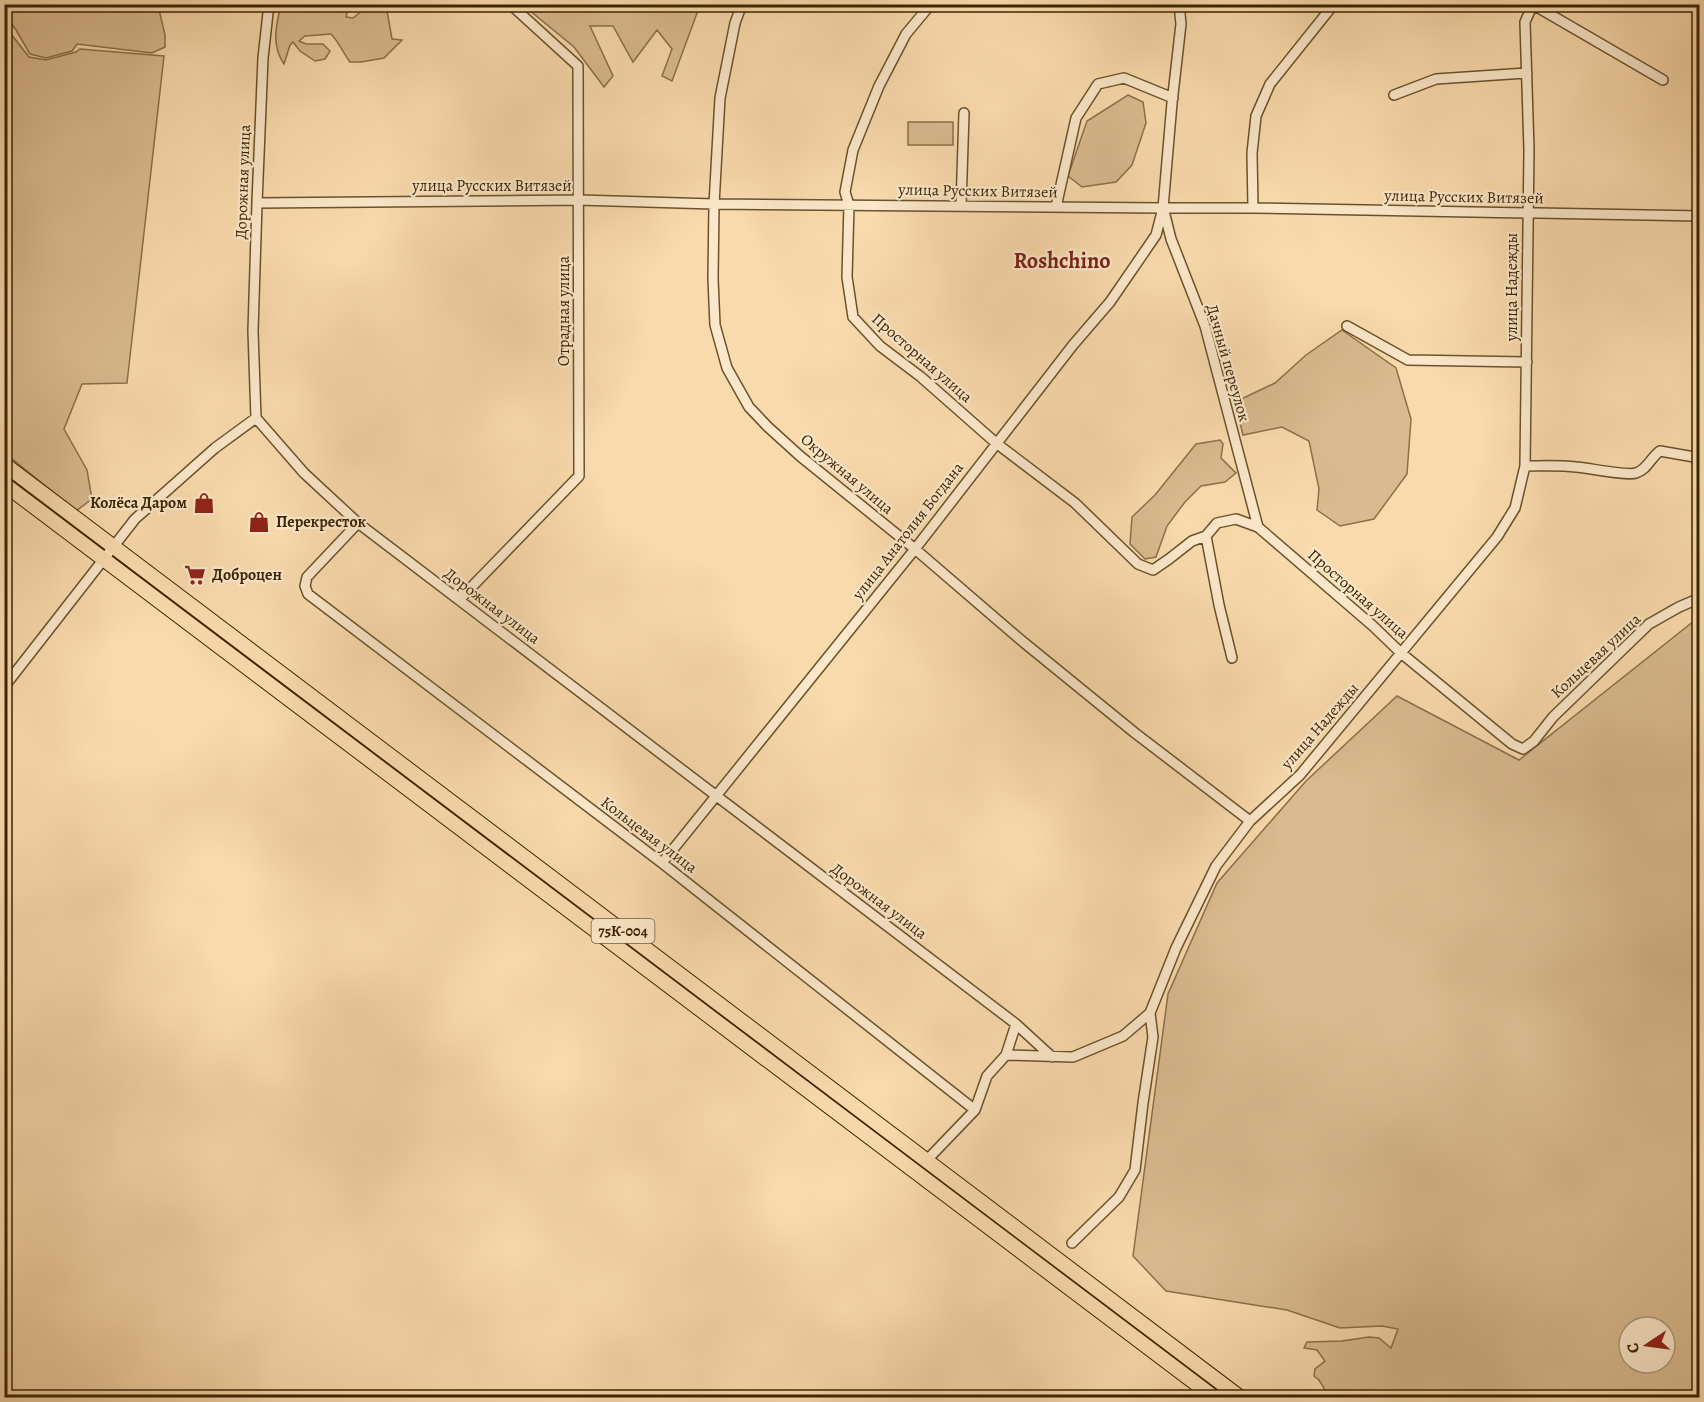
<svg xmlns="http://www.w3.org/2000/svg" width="1704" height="1402" font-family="Alegreya,serif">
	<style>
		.green { fill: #d9bb8f; stroke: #8a7049; stroke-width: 1.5; fill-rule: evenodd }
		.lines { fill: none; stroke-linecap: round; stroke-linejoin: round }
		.minor-casing { stroke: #6a522d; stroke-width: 12 }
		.highway-casing { stroke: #3b2403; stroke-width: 16 }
		.minor { stroke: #fbe7c9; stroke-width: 9 }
		.highway { stroke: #f9daac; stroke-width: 14 }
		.labels { text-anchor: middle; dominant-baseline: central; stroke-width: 4.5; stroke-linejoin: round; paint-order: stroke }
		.shield { fill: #fbe7c9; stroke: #755e3e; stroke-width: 1.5 }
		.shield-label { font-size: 15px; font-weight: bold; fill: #3b2403 }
		.street-label { font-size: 16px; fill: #3b2403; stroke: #fbe7c9 }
		.poi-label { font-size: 16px; font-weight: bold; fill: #3b2403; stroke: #fbe7c9; text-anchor: start }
		.district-label { font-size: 22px; font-weight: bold; fill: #7a1f14; stroke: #fbe7c9 }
	</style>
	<rect width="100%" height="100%" fill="#f9daac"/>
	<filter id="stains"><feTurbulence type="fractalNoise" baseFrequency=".00333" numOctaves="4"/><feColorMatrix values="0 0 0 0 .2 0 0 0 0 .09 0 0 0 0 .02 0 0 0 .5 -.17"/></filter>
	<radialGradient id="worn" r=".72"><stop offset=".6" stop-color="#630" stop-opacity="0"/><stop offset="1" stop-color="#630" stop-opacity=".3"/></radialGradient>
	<path class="green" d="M5,4L158,5L165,35V47L152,53L77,44L72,51L46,58L30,54L16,30L5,15Z
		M281,5H352L348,9L346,17L353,18L369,5H386L392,39L402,40L384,58L361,62H350C343,53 339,42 331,34L305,36L299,41L306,44H323L330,51L325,59L315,61L300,51L293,42L290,45L284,64C271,45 276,25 281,5Z
		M523,5H700L672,81L662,76L672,49L657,30L633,62L613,26H590L613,76L604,87L574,47Z
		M4,25L29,57L46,60L76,52L80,49L164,56L127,383L82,384L64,429L87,470L92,499L76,511L5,453Z
		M1128,95L1143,102L1146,123L1132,165L1116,182L1082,187L1068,176L1087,121Z
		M908,122H953V145H908Z
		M1342,330L1396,368L1411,419L1407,474L1374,519L1340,526L1317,510L1319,489L1309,441L1282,427L1243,435L1235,402L1275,383L1306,355Z
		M1220,440L1223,444L1221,458L1236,473L1225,482L1201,486L1185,502L1167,526L1156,557L1145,559L1130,544L1132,517L1155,495L1196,444Z
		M1699,617V1397H1337L1336,1394L1325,1390L1319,1380L1314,1376L1315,1369L1325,1361L1317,1350L1304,1348L1307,1342L1342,1341L1369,1337L1379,1338L1391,1348L1398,1329L1382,1326L1340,1328L1287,1310L1166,1291L1133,1256L1168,994L1217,883L1306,781L1397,696L1519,760ZM1629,1327H1665V1363H1629Z"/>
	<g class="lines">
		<defs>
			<path id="minor" d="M269,4L263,58L257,203L253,331L256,418L304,473L358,523L1016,1024L1052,1057
				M742,4L735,23L720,98L714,204L713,279L715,325L727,368L749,407L768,427L800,456L915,549L1022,641L1135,733L1250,821
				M931,4L906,34L879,86L853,150L845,192L849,205L847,277L853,317L880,346L921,377L996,443L1075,503L1138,564L1153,570L1169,559L1192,541L1206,536L1217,523L1236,519L1258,527L1373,626L1401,653L1512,744L1523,749L1534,741L1553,717L1649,624L1679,607L1700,598
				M1532,4L1663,80
				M1394,95L1436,79L1527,73
				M257,203L579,200L714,204L1163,208H1253L1700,216
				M961,206L964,113
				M1056,207L1076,118L1098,84L1124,78L1173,98
				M1253,208L1252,153L1256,116L1270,84L1334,4
				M1164,211L1171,239L1205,326L1258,527
				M1347,326L1408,360L1527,362
				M1525,466C1542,466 1559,465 1576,467C1589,468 1627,476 1636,473C1647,470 1651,457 1660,451L1700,458
				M358,523L307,577L305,586L308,594L662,863L975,1110
				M1206,536L1219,605L1232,658
				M459,600L579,476L578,66L510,4
				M4,687L135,519L215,448L256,418
				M662,863L915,549L1073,345L1110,302L1156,235L1163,208L1172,103L1181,24L1179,4
				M1006,1055L1073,1057L1123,1036L1150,1013L1176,948L1216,866L1250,821L1300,775L1497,537L1515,508L1525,466L1529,150L1525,22L1533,4
				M927,1160L975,1110L987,1076L1006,1055L1016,1024
				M1072,1243L1119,1197L1135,1170L1143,1103L1153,1037L1150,1013"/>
			<path id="highway" d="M4,464L1241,1398
				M4,484L1215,1398"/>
		</defs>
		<use href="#minor" class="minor-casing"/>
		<use href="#highway" class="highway-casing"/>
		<use href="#minor" class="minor"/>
		<use href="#highway" class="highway"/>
	</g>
	<defs>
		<symbol id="shop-bare" viewBox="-9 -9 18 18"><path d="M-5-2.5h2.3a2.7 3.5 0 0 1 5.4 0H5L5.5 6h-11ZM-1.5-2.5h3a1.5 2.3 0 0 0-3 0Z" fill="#8f2418" stroke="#fbe7c9" stroke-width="2.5" paint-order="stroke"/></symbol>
		<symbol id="supermarket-bare" viewBox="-9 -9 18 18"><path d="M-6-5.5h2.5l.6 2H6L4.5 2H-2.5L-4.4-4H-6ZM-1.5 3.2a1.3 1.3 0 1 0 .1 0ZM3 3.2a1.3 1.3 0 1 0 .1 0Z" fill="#8f2418" stroke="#fbe7c9" stroke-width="2.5" paint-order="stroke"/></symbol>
	</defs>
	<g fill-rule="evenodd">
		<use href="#shop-bare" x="189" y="488" width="30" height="30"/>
		<use href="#shop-bare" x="244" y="507" width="30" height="30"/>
		<use href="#supermarket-bare" x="180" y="560" width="30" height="30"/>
	</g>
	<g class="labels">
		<rect class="shield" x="591.5" y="919" width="63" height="24" rx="4.5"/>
		<g class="shield-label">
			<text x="623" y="931">75К-004</text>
		</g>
		<g class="street-label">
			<text transform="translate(243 182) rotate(-88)">Дорожная улица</text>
			<text x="492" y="186">улица Русских Витязей</text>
			<text transform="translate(978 191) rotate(1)">улица Русских Витязей</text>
			<text transform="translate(1464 197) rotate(1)">улица Русских Витязей</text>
			<text transform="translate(1512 287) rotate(-90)">улица Надежды</text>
			<text transform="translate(564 311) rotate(-90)">Отрадная улица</text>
			<text transform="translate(922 358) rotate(41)">Просторная улица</text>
			<text transform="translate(1228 363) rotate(74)">Дачный переулок</text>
			<text transform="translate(847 474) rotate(40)">Окружная улица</text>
			<text transform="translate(908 531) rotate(-52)">улица Анатолия Богдана</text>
			<text transform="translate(1358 594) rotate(41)">Просторная улица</text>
			<text transform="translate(492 606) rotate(37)">Дорожная улица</text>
			<text transform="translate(1596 656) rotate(-43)">Кольцевая улица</text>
			<text transform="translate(1320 726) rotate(-49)">улица Надежды</text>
			<text transform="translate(649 835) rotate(37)">Кольцевая улица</text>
			<text transform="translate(879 901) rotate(37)">Дорожная улица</text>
		</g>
		<g class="poi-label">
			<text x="187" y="503" text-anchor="end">Колёса Даром</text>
			<text x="276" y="522">Перекресток</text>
			<text x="212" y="575">Доброцен</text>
		</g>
		<g class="district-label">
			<text x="1062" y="261">Roshchino</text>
		</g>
	</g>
	<rect width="1704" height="1402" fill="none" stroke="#f9daac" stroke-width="24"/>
	<rect x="6" y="6" width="1692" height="1390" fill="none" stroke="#3b2403" stroke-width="3"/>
	<rect x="12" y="12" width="1680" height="1378" fill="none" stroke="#3b2403" stroke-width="1.5"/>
	<g transform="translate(1647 1345) rotate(257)"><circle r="28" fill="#fbe7c9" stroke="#ae997a" stroke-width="1.5"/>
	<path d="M0-4.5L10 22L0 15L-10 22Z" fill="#8f2418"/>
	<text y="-9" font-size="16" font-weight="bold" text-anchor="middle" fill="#3b2403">С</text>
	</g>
	<rect width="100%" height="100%" filter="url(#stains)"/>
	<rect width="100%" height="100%" fill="url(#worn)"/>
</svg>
